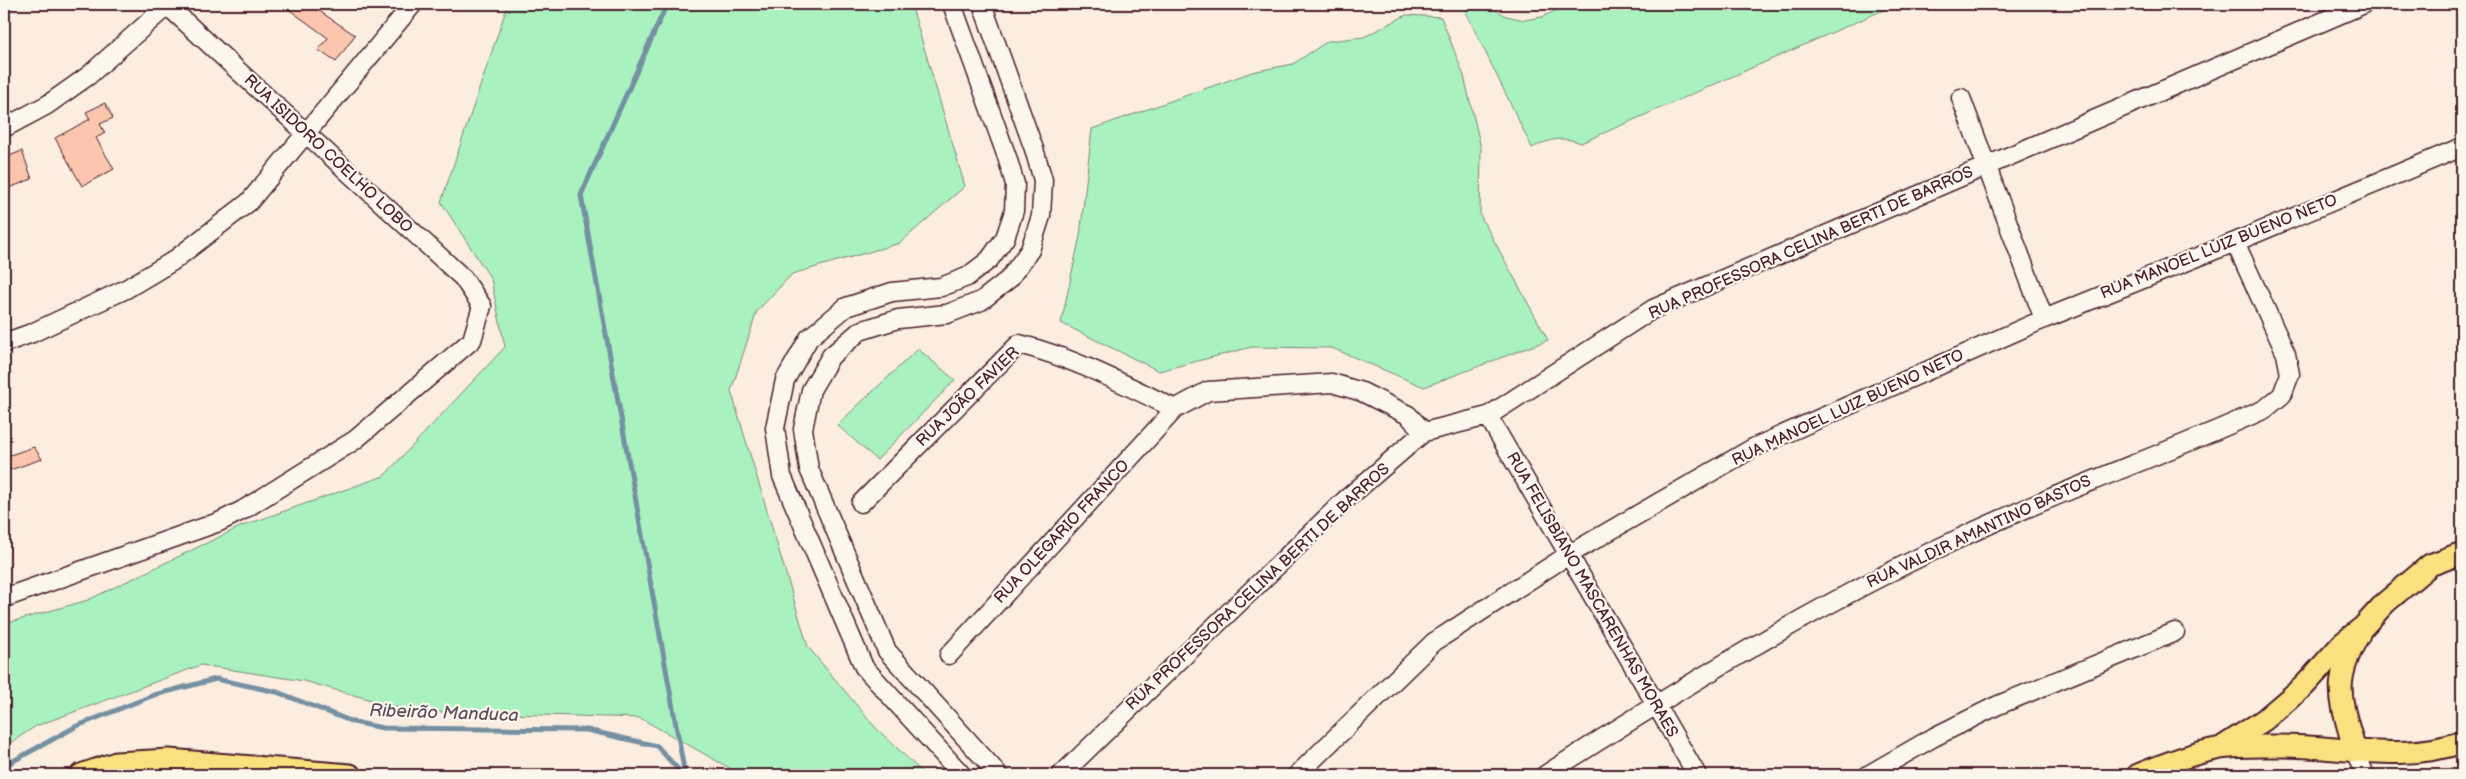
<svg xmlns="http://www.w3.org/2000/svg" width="2466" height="779" font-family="'Balsamiq Sans',sans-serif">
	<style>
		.green { fill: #a9f2c0; stroke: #7a8876 }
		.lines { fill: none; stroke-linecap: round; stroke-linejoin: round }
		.stream { stroke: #7590a2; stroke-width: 5 }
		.building { fill: #fbc5ae; stroke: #4a1f2b }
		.minor-casing { stroke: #4a1f2b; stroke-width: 21 }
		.major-casing { stroke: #4a1f2b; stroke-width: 25 }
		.minor { stroke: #fbf7ec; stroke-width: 18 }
		.major { stroke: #fbe080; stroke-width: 21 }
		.labels { text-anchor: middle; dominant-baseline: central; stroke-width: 4.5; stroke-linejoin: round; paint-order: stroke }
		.street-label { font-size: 16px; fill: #4a1f2b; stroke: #fbf7ec }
		.water-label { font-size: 18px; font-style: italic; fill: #5c4e5d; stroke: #fbf7ec }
	</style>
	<rect width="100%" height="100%" fill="#fbede0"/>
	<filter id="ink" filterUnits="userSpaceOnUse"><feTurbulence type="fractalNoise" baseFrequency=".02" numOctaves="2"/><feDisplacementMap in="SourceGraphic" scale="10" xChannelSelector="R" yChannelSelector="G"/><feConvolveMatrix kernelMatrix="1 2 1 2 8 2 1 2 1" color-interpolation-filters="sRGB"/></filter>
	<g filter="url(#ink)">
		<path class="green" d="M508,4H911L965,186L900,243L792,274L757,311L731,391L808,647L874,726L925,775H742L640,718L410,711L304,681L201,665L36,726L4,747V624L88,600L242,526L384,476L505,347L491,279L441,202Z
			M1462,4H1487L1506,16L1524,20L1542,17L1570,4H1891L1888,8L1581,143C1562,136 1550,139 1532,148Z
			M1406,15L1441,17L1464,76L1481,148L1480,215L1548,340L1424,387L1332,348L1252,347L1159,371L1061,323L1080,236L1092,129L1252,72L1293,64L1328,41L1364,37Z
			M918,349L955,380L877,460L837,425Z"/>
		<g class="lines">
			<path class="stream" d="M667,4L581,195L685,775
				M4,766L77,726L154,695L216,679L277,692L353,722L383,728L587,730L657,746L683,775"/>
		</g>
		<path class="building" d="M290,4H309L355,35L336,62L318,50L328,38L287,8Z
			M105,103L113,118L100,124L105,133L96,138L114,169L82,186L55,138L90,119L86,112Z
			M22,151L32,179L4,190V158Z
			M34,447L42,459L4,472V457Z"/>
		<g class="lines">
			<defs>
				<path id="minor" d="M952,4L1007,157L1015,184L1014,211L1005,238L989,260L967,277L941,287L892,292L846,307L809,338L785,380L775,428L782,476L864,667L962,775
					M982,4L1034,149L1043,180L1041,216L1030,250L1009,279L981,301L947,314L898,319L860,331L831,356L811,390L803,429L809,469L887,651L999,775
					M1961,98L2044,319
					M4,128L47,105L88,76L169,4
					M4,343L32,333L126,289L173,261L249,202L413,4
					M1488,416L1697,775
					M861,503L1019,344C1074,358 1124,384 1175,409L1208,391L1332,383L1362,392L1408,415L1424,432
					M4,598L219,522L243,510L355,440L472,340L482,306L463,278L168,6
					M949,655L1175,409
					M2355,751L2365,775
					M1061,775L1344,501L1424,432L1488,416L1653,309L2364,4
					M1297,775L1434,642L1568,555L1753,448L2044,319L2235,242L2462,147
					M1545,775C1679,689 1814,606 1958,539C2058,491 2164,455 2265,409L2282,395L2290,374L2286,354L2235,242
					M1868,775L1934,737L1996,706L2175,632"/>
				<path id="major" d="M2221,748L2264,720L2304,686L2343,643L2363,627L2385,603L2430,565L2462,553
					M2355,751C2341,700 2331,684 2359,634
					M81,775L116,763L169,760L350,775
					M2138,775C2164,764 2192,753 2221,748C2240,745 2262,746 2281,746C2342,746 2404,763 2462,742"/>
			</defs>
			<use href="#minor" class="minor-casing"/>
			<use href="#major" class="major-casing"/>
			<use href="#minor" class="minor"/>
			<use href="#major" class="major"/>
		</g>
	</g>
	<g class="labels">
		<g class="street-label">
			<text transform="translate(328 154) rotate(43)">RUA ISIDORO COELHO LOBO</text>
			<text transform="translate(1811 243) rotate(-24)">RUA PROFESSORA CELINA BERTI DE BARROS</text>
			<text transform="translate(2219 247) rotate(-22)">RUA MANOEL LUIZ BUENO NETO</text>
			<text transform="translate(968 397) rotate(-44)">RUA JOÃO FAVIER</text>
			<text transform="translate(1848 408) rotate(-25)">RUA MANOEL LUIZ BUENO NETO</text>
			<text transform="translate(1062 532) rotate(-47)">RUA OLEGARIO FRANCO</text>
			<text transform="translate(1979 532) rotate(-25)">RUA VALDIR AMANTINO BASTOS</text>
			<text transform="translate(1258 587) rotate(-43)">RUA PROFESSORA CELINA BERTI DE BARROS</text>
			<text transform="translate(1592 595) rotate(60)">RUA FELISBIANO MASCARENHAS MORAES</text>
		</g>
		<g class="water-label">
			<text transform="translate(444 713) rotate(2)">Ribeirão Manduca</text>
		</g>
	</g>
	<rect width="2466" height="779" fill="none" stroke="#fbf7ec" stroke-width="20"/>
	<rect x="10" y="10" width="2446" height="759" fill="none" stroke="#4a1f2b" stroke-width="2" filter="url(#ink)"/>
</svg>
